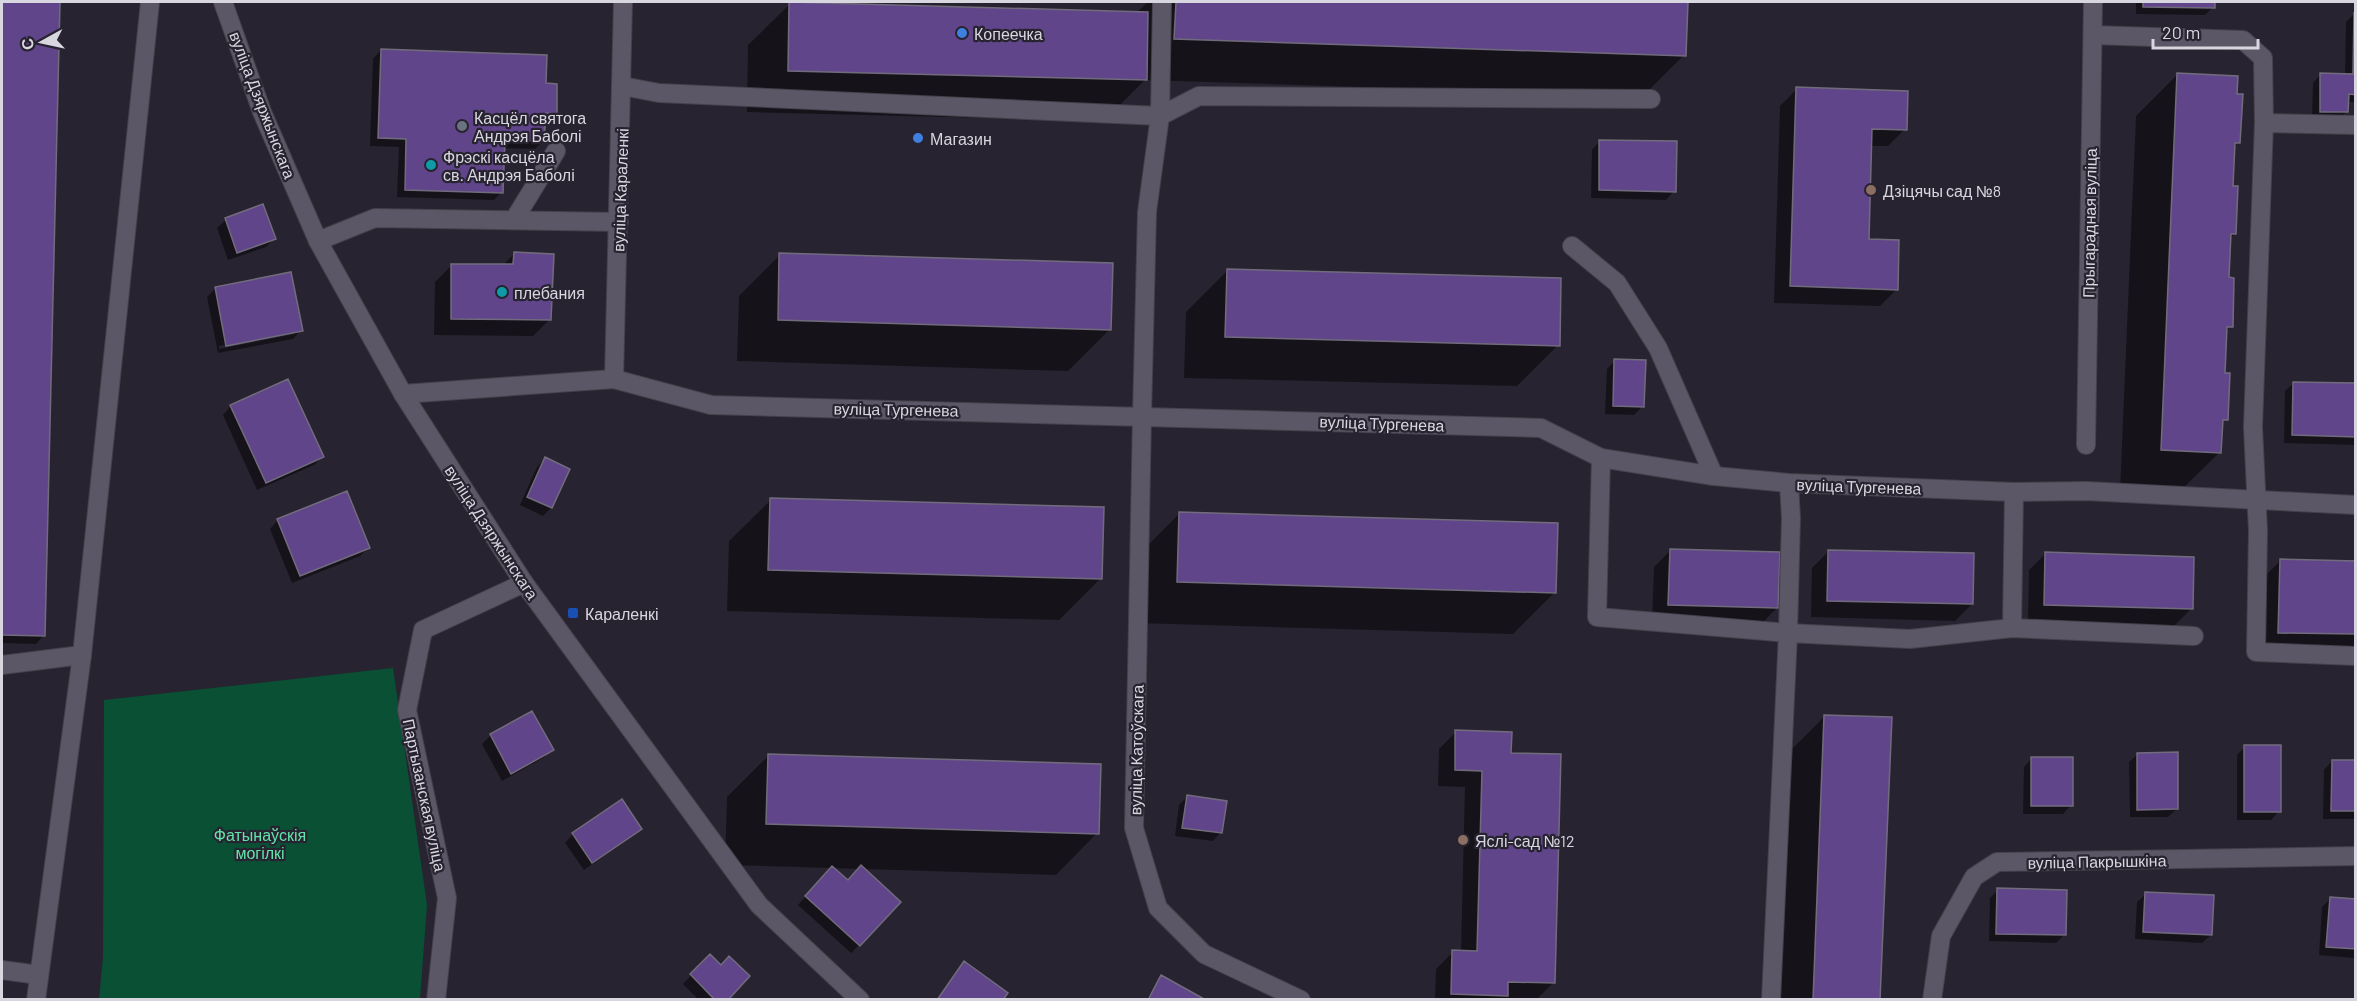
<svg xmlns="http://www.w3.org/2000/svg" width="2357" height="1001" font-family="Barlow,sans-serif">
	<style>
		.green { fill: #095035 }
		.shadow { fill: #0007; fill-rule: evenodd }
		.building { fill: #61458a; stroke: #716c7c; stroke-width: 1.5 }
		.lines { fill: none; stroke-linecap: round; stroke-linejoin: round }
		.service-casing { stroke: #45414c; stroke-width: 20 }
		.minor-casing { stroke: #45414c; stroke-width: 20 }
		.tertiary-casing { stroke: #45414c; stroke-width: 20 }
		.service { stroke: #5c5766; stroke-width: 18 }
		.minor { stroke: #5c5766; stroke-width: 18 }
		.tertiary { stroke: #5c5766; stroke-width: 18 }
		.shop-dot { fill: #3f7fe0; stroke: #282330; stroke-width: 2 }
		.worship-dot { fill: #6b7280; stroke: #282330; stroke-width: 2 }
		.culture-dot { fill: #0f9aa8; stroke: #282330; stroke-width: 2 }
		.education-dot { fill: #8d6e63; stroke: #282330; stroke-width: 2 }
		.transit-dot { fill: #1a4fb4; stroke: #282330; stroke-width: 2 }
		.labels { text-anchor: middle; dominant-baseline: central; stroke-width: 4.5; stroke-linejoin: round; paint-order: stroke }
		.poi-label { font-size: 16px; fill: #d8d6df; stroke: #282330; text-anchor: start }
		.street-label { font-size: 16px; fill: #d8d6df; stroke: #282330 }
		.park-label { font-size: 16px; fill: #61e4a9; stroke: #282330 }
	</style>
	<rect width="100%" height="100%" fill="#282330"/>
	<path class="green" d="M393,668L427,905L420,999L99,1000L103,957L104,700Z"/>
	<path class="shadow" d="M2,2H58L44,635L36,644L2,643Z
		M1148,2H1686L1684,55L1643,96L1145,80L1104,121L747,112L748,45L790,4L1136,13Z
		M2136,2H2213V7L2205,15L2136,14Z
		M2355,13L2356,102H2347V111L2338,120L2312,119L2313,83L2321,74L2345,75L2346,22Z
		M381,50L545,85L555,113L544,121L543,141L535,149L503,148L502,192L494,200L397,197L399,147L370,146L373,59Z
		M2177,75L2239,142L2233,148L2231,188L2235,234L2229,239L2228,279L2231,326L2225,332L2223,375L2226,419L2221,424L2220,452L2178,493L2120,491L2136,116Z
		M1797,89L1905,129L1888,146H1870L1867,241L1897,289L1880,306L1774,303L1780,106Z
		M1600,141L1674,191L1666,200L1591,198L1592,150Z
		M226,220L274,239L266,247L228,260L217,228Z
		M514,254L550,319L533,336L434,335L435,282L452,265L502,266Z
		M780,255L1110,329L1068,371L737,361L739,296Z
		M1227,271L1558,345L1517,386L1184,378L1186,312Z
		M216,288L301,330L293,339L218,353L207,297ZM294,331V334L219,349V346Z
		M1615,360L1643,406L1634,415L1605,414L1607,369Z
		M2294,383L2356,384V445L2284,443L2285,391Z
		M231,406L322,457L314,465L257,490L223,415Z
		M545,459L551,508L543,516L520,505L537,467Z
		M771,500L1101,578L1059,620L727,611L729,541Z
		M1179,514L1555,592L1513,634L1136,623L1138,555Z
		M278,520L368,548L360,556L292,583L270,529Z
		M1671,550L1777,608L1760,625L1652,622L1654,567Z
		M1829,551L1972,604L1955,621L1811,617L1812,568Z
		M2046,553L2191,609L2174,626L2028,621L2029,570Z
		M2280,561L2356,562V651L2261,649L2263,578Z
		M532,713L552,750L543,758L502,781L482,744L490,736Z
		M1825,716L1879,1000H1766L1775,766Z
		M1456,732L1509,754L1554,982L1537,999L1435,1000L1436,969L1453,952H1461L1465,787L1438,786L1439,749Z
		M2245,747L2279,811L2271,820H2237V755Z
		M2138,754L2177,809L2168,817H2130L2129,762Z
		M769,755L1097,833L1056,875L863,869L859,945L851,953L798,905L832,868L725,865L727,797ZM832,868L859,869L847,882Z
		M2032,758L2071,805L2063,814H2023L2024,767Z
		M2332,761L2356,762V819H2323L2324,770Z
		M1187,797L1221,832L1213,841L1175,836L1179,805Z
		M640,829L584,870L565,843L573,834Z
		M1998,890L2064,935L2056,943L1989,941L1990,898Z
		M2146,894L2211,935L2202,943L2135,939L2137,902Z
		M2330,899L2356,901L2354,958L2319,955L2322,907Z
		M710,956L726,1000H699L683,984Z
		M964,963L1001,1000H936Z
		M1162,977L1203,1000H1146Z"/>
	<path class="building" d="M2,2H60L45,636L2,635Z
		M789,2L1148,12L1147,80L788,71Z
		M1176,2H1688L1686,56L1174,39Z
		M2143,2H2215V8L2143,7Z
		M2354,12L2356,95L2349,94L2348,112H2320V73L2353,74Z
		M381,49L547,55L546,83L557,84V114L546,113L544,141L505,140L503,193L405,190L406,139L378,138Z
		M2177,73L2238,76L2237,94H2243L2240,143H2235L2233,186H2238L2236,234H2231L2229,277L2234,278L2233,327H2227L2225,373H2230L2228,420H2223L2221,453L2161,450Z
		M1796,87L1908,91L1907,130L1872,129L1869,239L1899,240L1898,290L1790,286Z
		M1599,140L1677,141L1676,192L1599,190Z
		M263,204L276,239L237,253L225,218Z
		M514,252L554,254L551,320L451,319V264H513Z
		M779,253L1113,263L1111,330L778,320Z
		M1227,269L1561,278L1560,346L1225,337Z
		M291,272L303,331L226,346L215,287Z
		M1614,359L1646,360L1644,407L1613,406Z
		M288,379L324,457L266,483L230,405Z
		M2293,382L2356,383V437L2292,435Z
		M545,457L570,469L552,508L527,497Z
		M347,491L370,548L300,576L277,519Z
		M770,498L1104,507L1102,579L768,570Z
		M1179,512L1558,523L1556,593L1177,582Z
		M1670,549L1780,552L1778,608L1668,605Z
		M1828,550L1974,553L1973,604L1827,601Z
		M2045,552L2194,557L2193,609L2044,605Z
		M2280,559L2356,561V634L2278,633Z
		M532,711L554,750L511,774L490,734Z
		M1824,715L1892,717L1880,1000H1813Z
		M1455,730L1512,732L1511,753L1561,754L1555,983L1508,982V996L1451,994L1452,950L1477,951L1482,771L1455,770Z
		M2244,745H2281V812H2244Z
		M2178,752V809L2137,810V753Z
		M768,754L1101,764L1099,834L766,824Z
		M2031,757H2073V806H2031Z
		M2332,760H2356V811H2331Z
		M1187,795L1227,801L1222,833L1182,828Z
		M622,799L642,829L592,863L572,833Z
		M861,865L901,902L860,946L805,896L832,866L848,880Z
		M1997,888L2067,890L2066,935L1996,934Z
		M2145,892L2214,895L2212,935L2143,932Z
		M2330,897L2356,899V949L2326,947Z
		M710,954L721,965L729,956L750,976L728,1000H715L690,974Z
		M964,961L1008,993L1003,1000H937Z
		M1161,975L1206,1000H1148Z"/>
	<g class="lines">
		<defs>
			<path id="service" d="M2093,35L2243,40L2263,58L2264,123L2253,427L2258,531L2256,652L2356,656
				M622,86L659,93L1160,116L1199,96L1651,99
				M2264,123L2356,125
				M514,220L556,151
				M318,241L375,218L619,222
				M1572,246L1617,283L1658,348L1714,476
				M1142,416L1147,212L1160,116L1162,2
				M1601,458L1597,617L1788,633L1910,639L2012,628L2194,636
				M2012,628L2014,492
				M2,970L39,975
				M36,1000L82,655
				M1771,1000L1788,633L1791,518L1789,483"/>
			<path id="minor" d="M614,379L623,2
				M403,394L614,379L711,405L1541,428L1601,458L1714,476L1789,483L2014,492L2086,491L2356,505
				M1142,416L1134,828L1158,908L1204,954L1301,1000
				M2086,445L2093,2
				M2,665L82,655L150,2
				M436,1000L447,898L407,710L423,630L524,583
				M1932,1000L1941,936L1974,877L1997,862L2356,856"/>
			<path id="tertiary" d="M223,2L262,112L318,241L403,394L524,583L759,905L860,1000"/>
		</defs>
		<use href="#service" class="service-casing"/>
		<use href="#minor" class="minor-casing"/>
		<use href="#tertiary" class="tertiary-casing"/>
		<use href="#service" class="service"/>
		<use href="#minor" class="minor"/>
		<use href="#tertiary" class="tertiary"/>
	</g>
	<g class="shop-dot">
		<circle cx="962" cy="33" r="6"/>
		<circle cx="918" cy="138" r="6"/>
	</g>
	<circle class="worship-dot" cx="462" cy="126" r="6"/>
	<g class="culture-dot">
		<circle cx="431" cy="165" r="6"/>
		<circle cx="502" cy="292" r="6"/>
	</g>
	<g class="education-dot">
		<circle cx="1871" cy="190" r="6"/>
		<circle cx="1463" cy="840" r="6"/>
	</g>
	<rect class="transit-dot" x="567" y="607" width="12" height="12" rx="3"/>
	<g class="labels">
		<g class="poi-label">
			<text x="974" y="33">Копеечка</text>
			<text x="474" y="117">Касцёл святога<tspan x="474" dy="18">Андрэя Баболі</tspan></text>
			<text x="930" y="138">Магазин</text>
			<text x="443" y="156">Фрэскі касцёла<tspan x="443" dy="18">св. Андрэя Баболі</tspan></text>
			<text x="1883" y="190">Дзіцячы сад №8</text>
			<text x="514" y="292">плебания</text>
			<text x="585" y="613">Караленкі</text>
			<text x="1475" y="840">Яслі-сад №12</text>
		</g>
		<g class="street-label">
			<text transform="translate(263 105) rotate(69)">вуліца Дзяржынскага</text>
			<text transform="translate(620 190) rotate(-88)">вуліца Караленкі</text>
			<text transform="translate(2089 223) rotate(-89)">Прыгарадная вуліца</text>
			<text transform="translate(896 409) rotate(1)">вуліца Тургенева</text>
			<text transform="translate(1382 423) rotate(2)">вуліца Тургенева</text>
			<text transform="translate(1859 486) rotate(2)">вуліца Тургенева</text>
			<text transform="translate(492 532) rotate(57)">вуліца Дзяржынскага</text>
			<text transform="translate(1136 750) rotate(-89)">вуліца Катоўскага</text>
			<text transform="translate(425 795) rotate(78)">Партызанская вуліца</text>
			<text transform="translate(2097 861) rotate(-1)">вуліца Пакрышкіна</text>
		</g>
		<g class="park-label">
			<text x="260" y="834">Фатынаўскія<tspan x="260" dy="18">могілкі</tspan></text>
		</g>
	</g>
	<rect width="2357" height="1001" fill="none" stroke="#d8d6df" stroke-width="6"/>
	<g transform="translate(42 42) rotate(262)" stroke="#282330" stroke-width="4.5" paint-order="stroke">
	<path d="M0-4.5L10 22L0 15L-10 22Z" fill="#d8d6df"/>
	<text y="-9" font-size="16" font-weight="bold" text-anchor="middle" fill="#d8d6df">С</text>
	</g>
	<path d="M2153 39v9h105v-9" fill="none" stroke="#d8d6df" stroke-width="3"/>
	<text x="2162" y="39" font-size="18" fill="#d8d6df" stroke="#282330" stroke-width="4.5" paint-order="stroke">20 m</text>
</svg>
